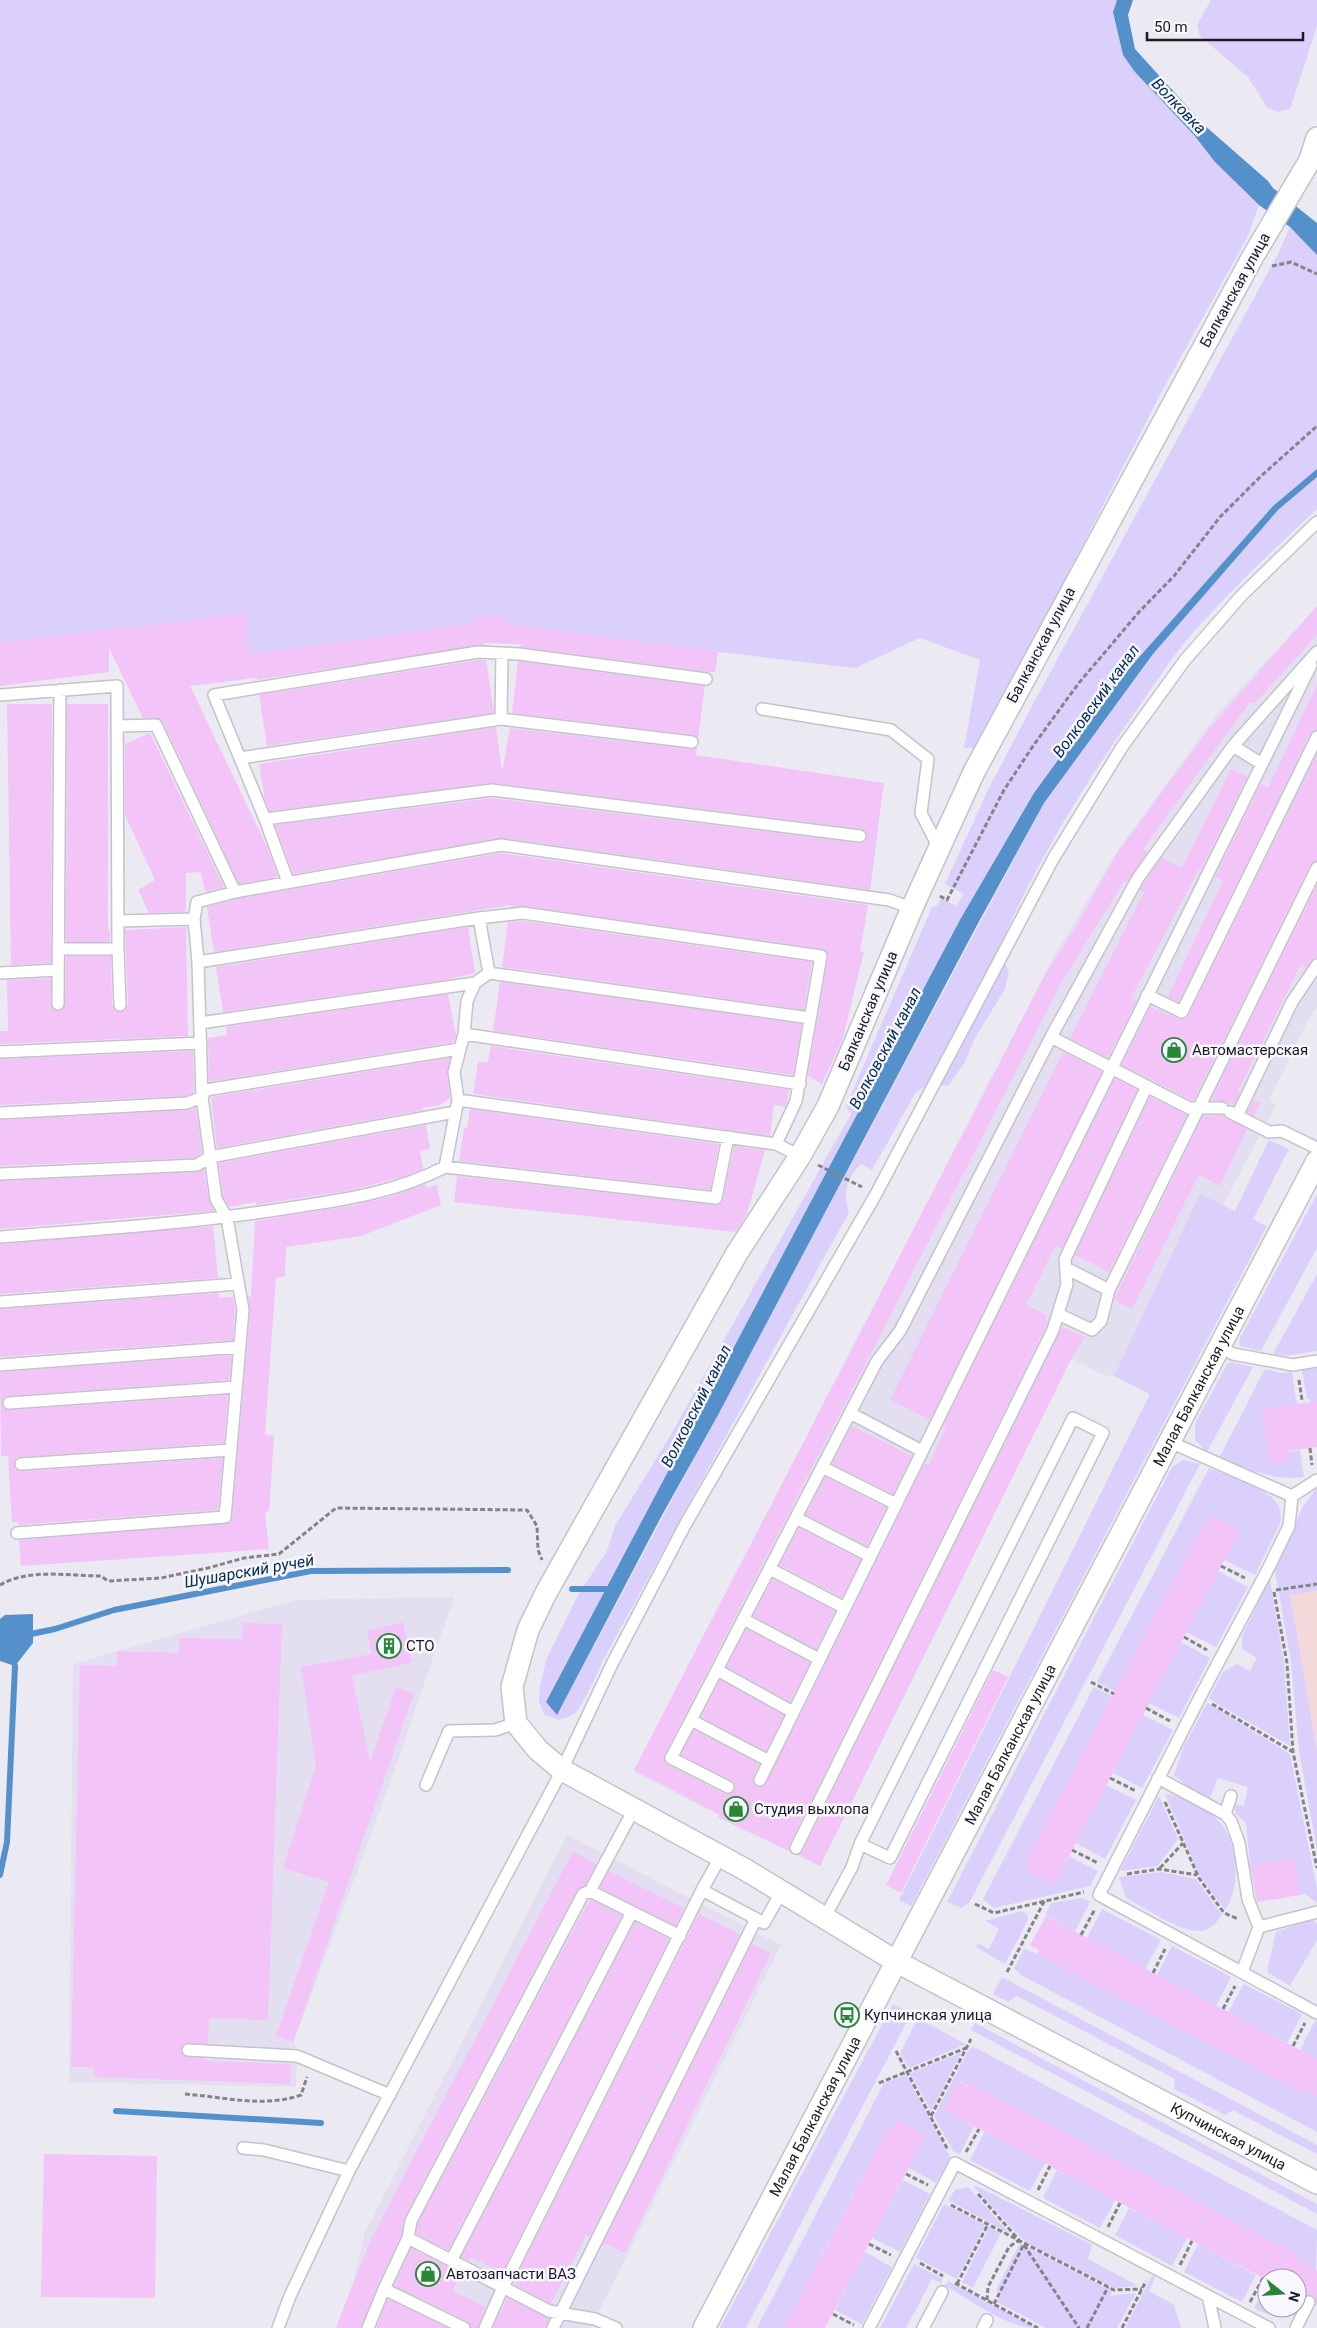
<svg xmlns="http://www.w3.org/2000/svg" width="1317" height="2328" font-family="Roboto,sans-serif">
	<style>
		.built { fill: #e3dff0 }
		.education { fill: #f4d9db }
		.green { fill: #dbd0fb }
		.water { fill: #5491cb }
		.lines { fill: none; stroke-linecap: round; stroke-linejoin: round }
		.stream { stroke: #5491cb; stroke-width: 6 }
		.building { fill: #f3c4f8 }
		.lane-casing { stroke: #c4c2ca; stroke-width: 14 }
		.street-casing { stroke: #c4c2ca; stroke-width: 24 }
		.path { stroke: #85838a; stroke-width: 3; stroke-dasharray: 5 2.5; stroke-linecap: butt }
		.lane { stroke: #fff; stroke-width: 11 }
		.street { stroke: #fff; stroke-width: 21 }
		.labels { text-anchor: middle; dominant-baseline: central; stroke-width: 5; stroke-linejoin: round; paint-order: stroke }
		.street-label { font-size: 15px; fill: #1c1b1f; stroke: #f8f6fe }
		.poi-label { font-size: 15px; fill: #1c1b1f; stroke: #f8f6fe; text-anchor: start }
		.water-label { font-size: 16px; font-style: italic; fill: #002e53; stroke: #f8f6fe }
	</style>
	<rect width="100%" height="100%" fill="#ebe9f2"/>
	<path class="built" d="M1317,606V1008L1310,1016L1269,1100L1276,1105L1223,1205L1200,1195L1114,1376L1104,1375L1071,1359L820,1866L634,1772L1054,956L1118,850L1218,713Z
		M454,1597L390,1783L294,2041L297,2056L296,2087L69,2082L73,1664L296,1600Z
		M567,1835L781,1945L591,2328H336L355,2275L365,2233Z"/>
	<path class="education" d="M1317,1590V1751L1290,1594Z"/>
	<path class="green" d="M0,0H1117L1113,12L1123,55L1194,135L1215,162L1259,205L1247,238L1162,391L978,748H964L980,660L920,638L855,668L718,652L508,624V617H472V624L250,654L246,614L0,643Z
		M1211,0H1317V26L1290,109L1278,112L1267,107L1248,77L1200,36L1197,25Z
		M1290,227L1317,255V469L1273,506L1103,698L1034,793L961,918L546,1702L557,1715L1044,803L1153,654L1278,510L1317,477V509C1273,550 1229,592 1189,637C1171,658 1156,683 1140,705C1085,783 1035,863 998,951L1009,970L1005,989L975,1038L964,1064L948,1086L932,1083L916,1092L872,1170L861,1164C847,1177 842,1194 849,1212L602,1662C599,1671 581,1709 574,1714C570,1717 563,1718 559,1720L545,1715L539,1702L540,1687L546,1660L579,1593L607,1551L615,1526L670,1436L851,1114L846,1106L932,907L937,906L941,898L956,906L964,894L945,884L989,788L1033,704L1278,254Z
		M1269,1140L1289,1149L1253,1219L1267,1226L911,1906L899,1900L1150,1394L1114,1376L1200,1194L1235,1211Z
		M1317,1194V1248L1261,1351L1240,1346L1239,1340Z
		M1317,1274V1351L1284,1356L1273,1354Z
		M1230,1362L1253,1367L1207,1452L1195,1440V1424L1227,1364Z
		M1317,1368V1401L1311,1402L1310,1399H1307L1302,1370Z
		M1265,1369L1281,1373L1292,1372L1296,1400L1298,1404L1261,1410L1271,1464L1289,1461L1288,1452L1300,1450L1304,1477C1274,1481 1247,1469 1219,1458Z
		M1184,1460L1200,1464L969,1903L961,1908L947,1902L1172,1467Z
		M1209,1468C1234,1479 1292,1491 1279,1526L1255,1575L1224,1560L1240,1530L1212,1515L1207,1524L1204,1522L1115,1691L1097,1682Z
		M1317,1488V1590L1290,1595L1317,1751V1851L1299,1751L1291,1662L1275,1571L1303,1506Z
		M1218,1571L1248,1587L1216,1647L1186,1632Z
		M1270,1579L1284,1663L1290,1746L1209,1699L1223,1672L1237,1664L1250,1671L1257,1658L1242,1649V1636Z
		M1181,1642L1210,1658L1179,1718L1149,1703Z
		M1094,1687L1112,1696L1027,1859L1029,1861L1025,1870L1054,1885L1069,1856L1098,1871L1090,1886L994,1908L983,1899Z
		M1207,1703L1290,1754L1317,1888V1903L1305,1894L1300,1895L1294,1858L1250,1865L1246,1823L1236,1814L1235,1804L1244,1806L1248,1787L1218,1778L1210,1798L1191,1790L1174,1775L1183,1748Z
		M1143,1715L1173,1730L1142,1788L1113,1773Z
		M1106,1785L1136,1800L1105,1859L1076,1843Z
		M1165,1794C1173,1794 1180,1798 1187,1801C1200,1806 1214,1813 1222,1825C1238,1847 1241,1888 1225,1910L1200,1876Z
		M1159,1796L1178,1839L1158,1866L1120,1871Z
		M1161,1872L1196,1879L1222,1915C1217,1921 1213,1928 1205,1930C1185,1936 1145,1908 1126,1898L1119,1877Z
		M1081,1898L1090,1902L1075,1931L1045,1915L1051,1903Z
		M1102,1909L1161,1940L1145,1969L1087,1938Z
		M1022,1911L1027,1914L1028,1920L1005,1964L976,1947L978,1943L989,1949L999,1929L985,1921Z
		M1312,1919L1317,1923V1940L1290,1986L1267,1972L1276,1932Z
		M1172,1946L1231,1977L1216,2006L1157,1975Z
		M1024,1949L1037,1954L1302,2093L1304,2090L1317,2096V2132L1021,1975L1014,1968Z
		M1002,1977L1317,2145V2154L1233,2110L1225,2115L1174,2089L1175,2079L1017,1996L1008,2002L993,1994Z
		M1244,1984L1302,2014L1287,2043L1228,2012Z
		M893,2004L911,2014L746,2328H720Z
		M921,2020L966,2044L909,2068L900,2053L916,2022Z
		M1315,2021L1317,2022V2059L1300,2050Z
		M975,2023L1317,2204V2214L971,2030Z
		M974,2047L1317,2230L1316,2269L959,2081L943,2110L974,2126L960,2154L953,2151L934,2116L969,2049Z
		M961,2053L931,2111L910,2073Z
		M906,2075L950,2157L936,2183L909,2168L926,2135L897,2120L892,2130L888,2128L823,2252L788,2328H757L884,2083Z
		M985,2132L1045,2163L1030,2191L970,2160Z
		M1057,2170L1115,2200L1100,2228L1043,2198Z
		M903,2180L930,2194L900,2252L872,2238Z
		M973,2186L979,2187L1092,2245L1088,2259L1138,2286L1114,2288L1025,2242Z
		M968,2187L1009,2233L948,2200L955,2190Z
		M944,2204L985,2225L957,2279L916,2258Z
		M1129,2208L1187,2238L1172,2266L1115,2235Z
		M989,2227L1001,2233L973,2288L962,2282Z
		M1020,2243L1112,2291L1110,2296L1136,2293L1117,2328H1046L997,2302L1002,2293L996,2290Z
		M1198,2244L1256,2275L1242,2302L1184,2272Z
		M865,2252L892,2267L862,2324L835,2310Z
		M914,2264L943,2279L941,2283L932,2279L906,2328H880Z
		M1152,2276L1155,2277L1149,2291L1174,2305L1181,2328H1125Z
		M948,2281L1035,2328C1006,2328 970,2299 945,2286Z
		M1267,2283V2308H1291C1278,2319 1268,2315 1254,2308Z"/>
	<path class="water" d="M1117,0H1133L1128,15L1135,49L1203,124L1268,181L1273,188L1317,223V255L1290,227L1259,205L1215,162L1194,135L1135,72L1123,55L1113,12Z
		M1317,469V477L1278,510L1153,654L1044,803L976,927L718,1415L661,1517L557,1715L546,1702L961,918L1034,793L1103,698L1273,506Z
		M33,1614V1643L15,1666L0,1661V1619L5,1615Z"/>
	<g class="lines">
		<path class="stream" d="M572,1589H613
			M26,1635L55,1629L114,1610L311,1571L508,1570
			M0,1875L7,1842L15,1666
			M116,2111L321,2123"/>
	</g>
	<path class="building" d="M1317,606V635L1254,704L1250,702L1143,849L1148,852L1127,883L1124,881L1061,984L664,1755V1759L668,1765L725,1794L732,1793L735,1786L732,1781L681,1755L694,1730L759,1764L753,1777L754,1784L760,1787L766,1784L925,1463L929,1465L946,1428L943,1426L1115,1078L1137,1090L1062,1249L1055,1246L1026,1305L1047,1315L1045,1319L1048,1321L1046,1327L789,1845V1851L784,1849L718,1817L719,1814L634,1770L1045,975L1077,925L1115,856L1208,730Z
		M246,613L250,654L472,624V617H508V624L718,652L715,672H707L520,647L521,644L484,643V645L257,680V678L190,686L268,849L278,877L239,884L163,722L156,718H143L109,648V672L0,686V643Z
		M478,660H486L494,713L267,746L259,695Z
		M518,661L705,686L698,738L693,735L512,713Z
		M1317,685V730L1310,734L1179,1002L1168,997L1223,881L1215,877L1261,784L1268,788Z
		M7,704H52L51,963L11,965Z
		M67,704H108V930H110V942H66Z
		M496,727L502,772L510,728L691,749L697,748L696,755L884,783L870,890L502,838L293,874L275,825L492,798L859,843H863L867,837V833L861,829L493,783L270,811L265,800L259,764Z
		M150,733L224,887L205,892L201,872L186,873V912L149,913L138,890L155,880L125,815V744Z
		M1317,754V861L1310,865L1194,1100H1191L1122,1065L1150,1007L1179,1019L1186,1018L1189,1015Z
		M1231,769L1247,777L1201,870L1199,869L1131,998L1137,1001L1108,1058L1070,1038L1144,892L1140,890L1144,882L1161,858L1182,868Z
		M501,853L868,905L860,951L864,952L843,1038L822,1084L808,1076L828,957V953L822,949L524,906L511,907V905L214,952L207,907L237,899Z
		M1317,885V958L1311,960L1306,968L1301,964L1238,1091L1240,1093L1234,1105L1222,1101L1211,1100Z
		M523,921L812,962L804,1010L502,967L508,922Z
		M186,927L188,1036L0,1044V1031H8L7,980L51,978V1004L54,1010L58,1011L62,1010L65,1005L66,956H111L112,1005L116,1011L121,1012L126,1009L128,1005L125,930Z
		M468,927L475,973L446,980L223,1012L216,967Z
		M500,982L802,1024L793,1075L493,1031Z
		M448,994L456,1036L454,1042L209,1082L208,1038L227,1035L226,1027Z
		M491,1046L789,1090L787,1102L785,1107L774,1105L770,1136L473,1094L478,1062H488Z
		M193,1051L194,1092L185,1096L0,1105V1059Z
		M1063,1052L1102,1072L930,1420L890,1400Z
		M450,1058L447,1073L450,1098L440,1105L422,1108L423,1110L217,1148L211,1097Z
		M1150,1097L1187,1115L1109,1272L1075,1255Z
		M1253,1100L1260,1103L1254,1116L1247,1112Z
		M196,1108L202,1153L195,1158L0,1166V1120L187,1110Z
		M470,1109L719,1144L710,1190L459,1161L464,1128H467Z
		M1223,1115L1247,1129L1220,1186L1199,1174L1132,1309L1114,1300L1203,1116Z
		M426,1125L430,1149L420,1151L423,1169L406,1176L352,1190L256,1205V1202L229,1207L223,1197L219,1163Z
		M734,1146L765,1150L747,1214L736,1232L454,1202L457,1176L718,1205L723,1199Z
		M204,1169L209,1200L214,1210L212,1211L0,1229V1181L197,1172Z
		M426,1184L427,1188L437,1185L441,1205L361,1236L286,1247L285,1276L276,1278L265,1434L274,1436L269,1511L265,1512L269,1549L21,1566L19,1540L229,1523L232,1518L247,1347L250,1311L248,1296H251L255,1221L355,1205L392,1196Z
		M213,1226L218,1278L0,1294V1244Z
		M219,1293V1298L233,1297L235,1310L233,1340L0,1357V1309Z
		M1062,1327L1085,1337L1071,1359L820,1866L798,1855L803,1851Z
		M232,1355L229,1380L8,1396L4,1397L2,1403L3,1408L10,1410L228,1395L224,1443L20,1457L16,1458L14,1464L15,1469L22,1471L223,1458L218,1510L18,1525V1522H12L8,1456H1L0,1372Z
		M1317,1401V1447L1288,1451L1290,1461L1271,1464L1261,1410Z
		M852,1426L912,1456L893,1494L832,1464Z
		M825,1477L886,1508L867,1546L806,1515Z
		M1212,1515L1240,1530L1054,1885L1025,1870L1029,1861L1026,1860L1204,1522L1207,1524Z
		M799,1528L861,1560L842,1598L780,1565Z
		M773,1579L835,1611L816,1649L753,1616Z
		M403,1622L412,1662L352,1676L370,1762L396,1687L414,1693L293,2042L276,2036L329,1882L283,1868L316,1765L301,1667L372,1654L367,1631Z
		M243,1623L282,1624L268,2020L209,2018L208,2044L185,2043L181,2050L184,2056L208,2059V2061L291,2064L290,2084L94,2077V2067H71L80,1665L117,1666V1651L179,1653V1638L242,1639Z
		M746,1629L810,1663L790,1702L727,1667Z
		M993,1670L1008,1677L901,1893L886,1885Z
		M720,1680L784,1715L766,1751L701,1717Z
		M573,1851L596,1864L585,1885L576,1891L404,2218L401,2236L377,2286L361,2328H336L371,2239Z
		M1294,1858L1300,1895L1257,1902L1250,1865Z
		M609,1871L684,1908L676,1926L600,1888Z
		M590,1899L622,1915L448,2250L416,2234L418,2223Z
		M699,1914L739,1934V1937L590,2237L586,2235L551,2304L515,2285L517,2282L514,2281Z
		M1046,1916L1317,2059V2096L1304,2090L1302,2093L1037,1954L1039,1950L1030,1945Z
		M635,1922L669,1939L502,2273L471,2257L469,2261L461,2257Z
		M752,1944L771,1953L625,2253L603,2243Z
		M958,2081L967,2086L969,2083L1299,2255L1297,2259L1317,2270V2306L1313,2296L1308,2295L1302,2299L1297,2296V2278H1267V2280L943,2110Z
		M897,2120L926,2135L825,2328H784L888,2128L892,2130Z
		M44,2154L157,2156L155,2298L41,2297Z
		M411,2248L461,2274L452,2291L486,2307L478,2328H471L467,2321L394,2286Z
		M508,2298L549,2319L546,2328H493Z
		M388,2299L447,2328H376Z"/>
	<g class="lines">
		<defs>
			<path id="lane" d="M0,695L117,686L118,949L120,1005
				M762,709L891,730L928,759L921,813L939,848
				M501,719L502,653
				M118,726L156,725L235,892
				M1233,746L1262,764
				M240,758L501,719L692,742
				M265,819L214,695L478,652L519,654L706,679
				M288,882L265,819L492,790L860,836
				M118,921L194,919
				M59,949H118
				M198,962L479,918L523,913L821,956L796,1101L776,1144
				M0,973L58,970
				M489,973L810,1018
				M1147,995L1182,1012L1317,737
				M58,1004L60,690
				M200,1023L475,983L489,973L479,918
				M464,1034L800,1084
				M1051,1037L1189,1108H1222
				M0,1052L201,1043
				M458,1100L776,1144L800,1156
				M1230,1112L1269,1132L1282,1131L1317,1148
				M0,1113L187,1103L202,1097L206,1090L459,1049
				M1237,1116L1292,1002L1317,965
				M445,1167L458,1100L454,1072L464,1034L467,1001L475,983
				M0,1174L197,1165L210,1157L455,1112
				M0,1237C99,1229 197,1223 295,1207C349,1199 396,1192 445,1167L716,1198L728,1137
				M1066,1268L1109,1290L1317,868
				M0,1302L238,1284
				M1058,1314L1092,1330L1101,1321L1109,1290
				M1220,1347L1233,1354L1293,1365L1317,1361
				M0,1365L240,1347
				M9,1403L236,1387
				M850,1413L922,1451
				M1170,1442L1292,1496
				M21,1464L231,1450
				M822,1467L896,1504
				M1317,1480L1292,1496L1289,1526L1268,1569L1200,1697L1099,1895L1317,2013
				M796,1518L870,1556
				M17,1533L225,1517L243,1310L227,1218L216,1199L202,1097L198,962L194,919L197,902L235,892L501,845L889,900L912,908
				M770,1569L845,1608
				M743,1619L819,1659
				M717,1670L793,1712
				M691,1720L671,1758L728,1787
				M769,1761L691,1720L877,1361L900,1331L1051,1037L1138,878L1233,746L1317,652
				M1158,1778L1225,1814L1231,1821L1239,1843L1248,1899L1259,1927L1242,1972
				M760,1780L1311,665
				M426,1785L449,1731L495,1730L516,1723
				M634,1809L590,1891L680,1936
				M1225,1814L1231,1796
				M796,1848L1053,1330L1067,1284L1065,1259L1147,1086
				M721,1856L702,1890L764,1923L782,1891
				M825,1917L852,1867L860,1844L1073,1418L1103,1433L890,1858L860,1844
				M1259,1927L1317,1912
				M188,2050L297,2056L390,2095
				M243,2148L264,2150L349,2171
				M408,2238L549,2311L595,2319L616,2328
				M452,2259L632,1912
				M384,2289L464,2328
				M1208,2296L1215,2328
				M278,2328L290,2296L349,2171L559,1776L612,1664L685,1525L876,1194L1053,859L1122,747L1185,660L1242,595L1317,522
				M368,2328L384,2289L408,2238L411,2221L583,1894L590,1891
				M485,2328L503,2287L702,1890
				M553,2328L756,1919
				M869,2328L955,2163L1269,2328
				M923,2328L942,2292
				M983,2328L987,2320
				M1296,2328L1309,2302"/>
			<g id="street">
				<path id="s1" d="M1317,138L1310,160L1252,258L974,772L912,908L828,1106L800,1156L737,1253L546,1593L528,1630L512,1687L516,1723L538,1750L562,1770L746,1870L897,1962L1317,2183"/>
				<path id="s2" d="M704,2328L1317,1161"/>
			</g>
		</defs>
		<use href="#lane" class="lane-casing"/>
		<use href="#street" class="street-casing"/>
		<path class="path" d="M1272,266L1291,262L1317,274
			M940,896L947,900L1004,790L1033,746L1078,684L1139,612L1174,576L1220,517L1261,476L1317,426
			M818,1165L862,1187
			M1299,1380L1302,1400
			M1310,1448L1312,1465
			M1221,1566L1245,1578
			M0,1585C28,1568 70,1576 101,1576L108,1581L161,1578L208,1568L244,1558L279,1554L336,1508L527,1510L537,1526L538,1550L542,1560
			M1276,1590L1317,1584
			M1274,1592L1287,1663L1293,1752L1317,1868
			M1184,1637L1207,1650
			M1091,1682L1114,1694
			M1212,1704L1293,1752
			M1146,1708L1170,1721
			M1110,1778L1136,1791
			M1165,1802L1199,1878L1224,1913L1238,1919
			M1072,1850L1098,1863
			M1160,1868L1183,1843
			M1127,1874L1159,1869L1197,1875
			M975,1904L994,1913L1084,1892
			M1081,1935L1095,1909
			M1007,1972L1045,1900
			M1153,1973L1165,1949
			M1223,2009L1235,1986
			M1293,2046L1305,2023
			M896,2051L948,2150
			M879,2083L966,2048
			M185,2094C224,2097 264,2108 301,2095L307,2077
			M931,2116L971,2039
			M966,2152L979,2129
			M906,2174L928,2185
			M1038,2190L1050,2166
			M978,2194L1019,2240L1009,2247L988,2287L987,2300
			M951,2205L1114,2290L1142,2289
			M1108,2227L1120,2203
			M869,2244L891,2255
			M1024,2245L1079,2328
			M920,2263L943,2276
			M1180,2265L1192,2241
			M955,2283L1038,2328
			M957,2284L988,2224
			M1250,2302L1263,2278
			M994,2304L1024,2244
			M833,2314L854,2325
			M1087,2328L1108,2287
			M1122,2328L1146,2281"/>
		<use href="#lane" class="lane"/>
		<use href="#street" class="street"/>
	</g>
	<defs>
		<symbol id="shop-ring" viewBox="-11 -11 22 22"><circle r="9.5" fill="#f8f6fe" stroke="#298637" stroke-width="1.5"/><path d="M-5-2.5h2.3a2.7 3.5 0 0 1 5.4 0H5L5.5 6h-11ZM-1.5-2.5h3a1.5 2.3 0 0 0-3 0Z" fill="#298637"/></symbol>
		<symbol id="building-ring" viewBox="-11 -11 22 22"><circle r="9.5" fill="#f8f6fe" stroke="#298637" stroke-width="1.5"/><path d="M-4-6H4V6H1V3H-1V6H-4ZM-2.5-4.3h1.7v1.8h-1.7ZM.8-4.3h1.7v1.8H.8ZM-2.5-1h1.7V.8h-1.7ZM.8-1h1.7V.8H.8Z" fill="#298637"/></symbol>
		<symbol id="bus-ring" viewBox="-11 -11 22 22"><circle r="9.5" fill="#f8f6fe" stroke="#298637" stroke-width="1.5"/><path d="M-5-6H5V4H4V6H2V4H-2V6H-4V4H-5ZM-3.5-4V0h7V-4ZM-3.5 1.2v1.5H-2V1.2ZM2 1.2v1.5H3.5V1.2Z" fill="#298637"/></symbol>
	</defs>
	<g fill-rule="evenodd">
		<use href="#shop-ring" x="1160" y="1036" width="28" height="28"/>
		<use href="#building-ring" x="375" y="1632" width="28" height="28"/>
		<use href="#shop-ring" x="722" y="1795" width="28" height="28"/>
		<use href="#bus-ring" x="833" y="2001" width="28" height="28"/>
		<use href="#shop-ring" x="414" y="2260" width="28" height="28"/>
	</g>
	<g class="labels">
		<g class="street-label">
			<text transform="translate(1235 290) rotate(-61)">Балканская улица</text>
			<text transform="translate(1041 645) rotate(-62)">Балканская улица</text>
			<text transform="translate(868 1011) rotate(-67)">Балканская улица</text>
			<text stroke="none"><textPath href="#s2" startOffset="1064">Малая Балканская улица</textPath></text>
			<text stroke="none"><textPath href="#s2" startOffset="659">Малая Балканская улица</textPath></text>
			<text stroke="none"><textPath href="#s2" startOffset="239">Малая Балканская улица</textPath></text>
			<text stroke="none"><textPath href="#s1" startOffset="2612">Купчинская улица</textPath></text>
		</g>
		<g class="poi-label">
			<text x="1192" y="1050">Автомастерская</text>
			<text x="406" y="1646">СТО</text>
			<text x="754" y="1809">Студия выхлопа</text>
			<text x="864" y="2015">Купчинская улица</text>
			<text x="446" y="2274">Автозапчасти ВАЗ</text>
		</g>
		<g class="water-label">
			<text transform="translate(1179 106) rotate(46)">Волковка</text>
			<text transform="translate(1096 701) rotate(-54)">Волковский канал</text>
			<text transform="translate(885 1048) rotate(-62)">Волковский канал</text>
			<text transform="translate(696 1406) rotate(-63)">Волковский канал</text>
			<text transform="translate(249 1571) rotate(-10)">Шушарский ручей</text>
		</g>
	</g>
	<g transform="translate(1282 2293) rotate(107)"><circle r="24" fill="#f8f6fe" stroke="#a09ea5"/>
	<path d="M0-4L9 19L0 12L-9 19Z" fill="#298637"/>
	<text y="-8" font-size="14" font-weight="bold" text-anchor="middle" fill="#1c1b1f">N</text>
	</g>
	<path d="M1147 32v8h156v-8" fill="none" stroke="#1c1b1f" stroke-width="2.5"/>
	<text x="1154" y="32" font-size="15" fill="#1c1b1f" stroke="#f8f6fe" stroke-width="4" paint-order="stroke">50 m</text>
</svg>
